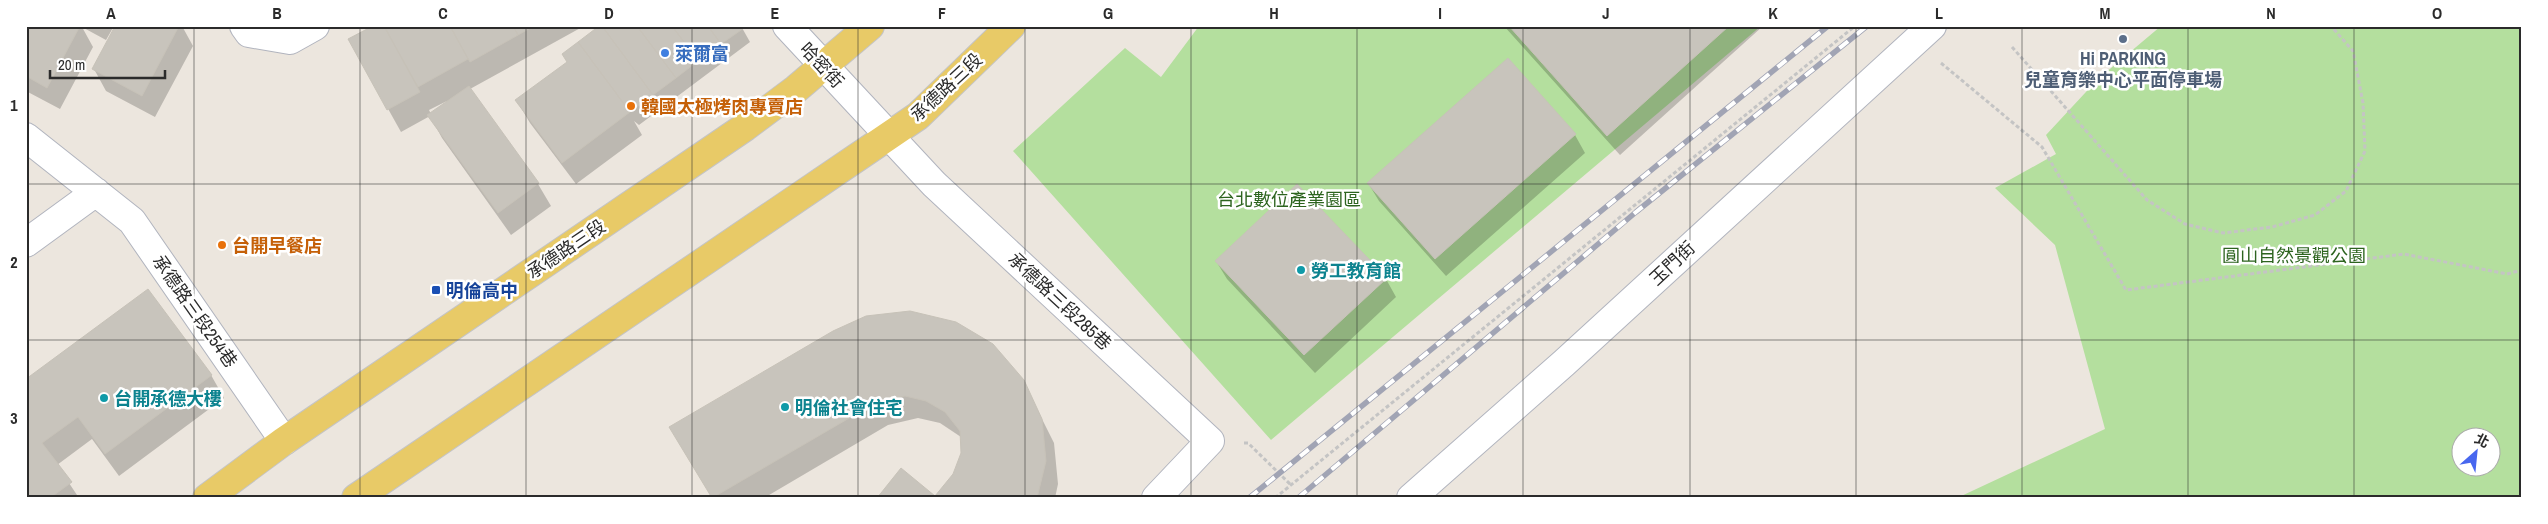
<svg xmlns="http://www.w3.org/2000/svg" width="2548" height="524" font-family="'Archivo Narrow','Noto Sans TC',sans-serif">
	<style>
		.green { fill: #b4df9e; fill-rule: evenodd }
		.shadow { fill: #0003; fill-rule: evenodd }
		.building { fill: #c8c4bc; stroke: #c7c2b8 }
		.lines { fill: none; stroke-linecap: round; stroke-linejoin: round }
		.minor-casing { stroke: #b1b4be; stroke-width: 30 }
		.major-casing { stroke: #c4c4c4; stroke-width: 30 }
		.path { stroke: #c4c4c4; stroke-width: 3; stroke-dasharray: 4 2.5; stroke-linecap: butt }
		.minor { stroke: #fff; stroke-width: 28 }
		.major { stroke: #e8ca67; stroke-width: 28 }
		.rail-casing { stroke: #a1a4b4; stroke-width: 5.5 }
		.rail { stroke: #fff; stroke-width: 4; stroke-dasharray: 11; stroke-linecap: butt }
		.grid { fill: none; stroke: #2b2b2b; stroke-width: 1; stroke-opacity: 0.55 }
		.service-dot { fill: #5c6f8a; stroke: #fff; stroke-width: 2 }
		.shop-dot { fill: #3f7fe0; stroke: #fff; stroke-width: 2 }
		.food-dot { fill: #e8710a; stroke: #fff; stroke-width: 2 }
		.culture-dot { fill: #0f9aa8; stroke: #fff; stroke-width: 2 }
		.transit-dot { fill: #1a4fb4; stroke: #fff; stroke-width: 2 }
		.labels { text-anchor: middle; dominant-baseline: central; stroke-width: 5; stroke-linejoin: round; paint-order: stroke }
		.shop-label { font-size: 18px; font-weight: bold; fill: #366cbe; stroke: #fff; text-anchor: start }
		.service-label { font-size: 18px; font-weight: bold; fill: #4e5e75; stroke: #fff }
		.street-label { font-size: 18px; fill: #2b2b2b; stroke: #fff }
		.food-label { font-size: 18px; font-weight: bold; fill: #c56008; stroke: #fff; text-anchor: start }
		.park-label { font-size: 18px; fill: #2d641f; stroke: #fff }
		.culture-label { font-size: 18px; font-weight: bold; fill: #0d838f; stroke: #fff; text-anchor: start }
		.transit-label { font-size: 18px; font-weight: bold; fill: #164399; stroke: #fff; text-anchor: start }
		.neatline { fill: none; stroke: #2b2b2b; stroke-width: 2 }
		.grid-label { font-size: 16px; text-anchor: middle; font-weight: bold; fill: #2b2b2b }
	</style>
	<rect width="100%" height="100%" fill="#ece6de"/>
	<path class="green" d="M1199,26H1761L1271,440L1013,151L1125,48L1161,77Z
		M2161,26H2522V498H1957L2105,429L2055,245L1995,188L2056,154L2046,135L2098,79ZM2460,436H2490V466H2460Z"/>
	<path class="shadow" d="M26,26H114L106,40L82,27L93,47L60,109L26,91Z
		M117,26H182L193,46L155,117L106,91L94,69Z
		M369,26H584L470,89L538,184L551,206L511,235L442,138L430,116L401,132L349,39L370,28ZM447,101L448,102L431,114L429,110Z
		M741,26L750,42L639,125L634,121L642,135L576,184L530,123L517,101Z
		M1504,26H1763L1620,155Z
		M1575,135L1585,153L1446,276L1379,201L1368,183Z
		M1216,261L1386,279L1396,297L1315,373L1227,279Z
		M992,345L1023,381L1054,443L1058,484L1055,498H879L935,497L954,475L963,453L961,437L940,423L918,418L888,425L764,498H713L684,450Z
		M211,375L224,398L119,476L92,439L57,465L79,498H26V381Z"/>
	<path class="building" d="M26,26H80L47,88L26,76Z
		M115,26H179L142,96L92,69Z
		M368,26H384L420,92L387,110L348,39L369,28Z
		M384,26H450L468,59L418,87Z
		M450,26H513L518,35L470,62Z
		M513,26H534L518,35Z
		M599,26H602L653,95L630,112L578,42Z
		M602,26H637L676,78L653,95Z
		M637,26H672L698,61L676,78Z
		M672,26H708L721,44L698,61Z
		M708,26H743L744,28L721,44Z
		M1509,26H1729L1607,136Z
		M578,42L630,112L562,163L515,100L567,62L562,54Z
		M1508,58L1576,134L1435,259L1367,183Z
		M469,86L539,183L498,213L427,115Z
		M1297,184L1387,278L1304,355L1215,261Z
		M148,289L212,375L105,454L78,417L42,443L72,482L50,498H26V379Z
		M910,311L956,322L993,344L1024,380L1042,419L1046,461L1037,498H877L901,468L935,496L953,474L961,453L960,431L945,412L926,401L905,396L875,403L712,498L669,427L833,331L866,316Z"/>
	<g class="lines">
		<defs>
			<path id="minor" d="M244,26L249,33L290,40L315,26
				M787,26L934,184L1210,441L1156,498
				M26,137L132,221L284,441
				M26,243L96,192
				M1411,498L1564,363L1932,26"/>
			<path id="major" d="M207,498L284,441L745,127L796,89L870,26
				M356,498L918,116L1011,26"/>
		</defs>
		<use href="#minor" class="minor-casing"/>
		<use href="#major" class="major-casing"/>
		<path class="path" d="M2012,47L2147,200L2185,224L2223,233L2272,227L2315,215L2346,191L2365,151L2363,103L2353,51L2331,26
			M1941,63L2042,147L2126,290L2404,254L2507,274L2522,270
			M1244,443H1248L1290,484
			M1275,498L1855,26"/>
		<use href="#minor" class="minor"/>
		<use href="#major" class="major"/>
		<defs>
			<path id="rail" d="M1249,498L1828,26
				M1298,498L1636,212L1867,26"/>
		</defs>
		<use href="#rail" class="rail-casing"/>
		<use href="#rail" class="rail"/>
	</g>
	<path class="grid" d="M194,26V498M360,26V498M526,26V498M692,26V498M858,26V498M1025,26V498M1191,26V498M1357,26V498M1523,26V498M1690,26V498M1856,26V498M2022,26V498M2188,26V498M2354,26V498M26,184H2522M26,340H2522"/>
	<circle class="service-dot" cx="2123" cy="39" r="5"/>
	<circle class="shop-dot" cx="665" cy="53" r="5"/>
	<g class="food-dot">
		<circle cx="631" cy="106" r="5"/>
		<circle cx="222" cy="245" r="5"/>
	</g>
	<g class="culture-dot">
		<circle cx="1301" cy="270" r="5"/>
		<circle cx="104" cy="398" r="5"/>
		<circle cx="785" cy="407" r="5"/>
	</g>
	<rect class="transit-dot" x="431" y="285" width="10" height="10" rx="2.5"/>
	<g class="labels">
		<g class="shop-label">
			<text x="675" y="53">萊爾富</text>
		</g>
		<g class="service-label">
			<text x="2123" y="58">Hi PARKING<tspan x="2123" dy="21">兒童育樂中心平面停車場</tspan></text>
		</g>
		<g class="street-label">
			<text transform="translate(822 65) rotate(47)">哈密街</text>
			<text transform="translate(946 87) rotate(-43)">承德路三段</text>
			<text transform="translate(566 249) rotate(-34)">承德路三段</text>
			<text transform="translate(1672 263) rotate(-43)">玉門街</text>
			<text transform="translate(1060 301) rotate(43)">承德路三段285巷</text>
			<text transform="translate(195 311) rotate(55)">承德路三段254巷</text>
		</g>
		<g class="food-label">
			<text x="641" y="106">韓國太極烤肉專賣店</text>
			<text x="232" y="245">台開早餐店</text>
		</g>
		<g class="park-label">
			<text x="1289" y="199">台北數位產業園區</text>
			<text x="2294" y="255">圓山自然景觀公園</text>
		</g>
		<g class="culture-label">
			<text x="1311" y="270">勞工教育館</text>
			<text x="114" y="398">台開承德大樓</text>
			<text x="795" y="407">明倫社會住宅</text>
		</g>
		<g class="transit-label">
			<text x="446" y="290">明倫高中</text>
		</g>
	</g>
	<rect width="2548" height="524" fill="none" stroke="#ffffff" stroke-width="55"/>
	<g transform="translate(2476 452) rotate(27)"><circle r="24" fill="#ffffff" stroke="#aaaaaa"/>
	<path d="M0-4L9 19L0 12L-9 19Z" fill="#4867ef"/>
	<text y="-8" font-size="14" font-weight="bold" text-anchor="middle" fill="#2b2b2b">北</text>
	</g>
	<path d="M50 70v8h115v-8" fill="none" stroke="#2b2b2b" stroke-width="2.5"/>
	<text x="58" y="70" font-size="15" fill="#2b2b2b" stroke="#ffffff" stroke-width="4" paint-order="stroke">20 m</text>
	<rect x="28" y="28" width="2492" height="468" class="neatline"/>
	<g class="grid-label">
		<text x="111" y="19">A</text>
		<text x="277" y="19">B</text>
		<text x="443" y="19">C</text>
		<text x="609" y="19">D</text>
		<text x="775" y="19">E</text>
		<text x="942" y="19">F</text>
		<text x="1108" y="19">G</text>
		<text x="1274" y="19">H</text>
		<text x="1440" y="19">I</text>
		<text x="1606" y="19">J</text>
		<text x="1773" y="19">K</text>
		<text x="1939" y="19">L</text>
		<text x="2105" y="19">M</text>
		<text x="2271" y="19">N</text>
		<text x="2437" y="19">O</text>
		<text x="14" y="111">1</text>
		<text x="14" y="268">2</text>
		<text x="14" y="424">3</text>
	</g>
</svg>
